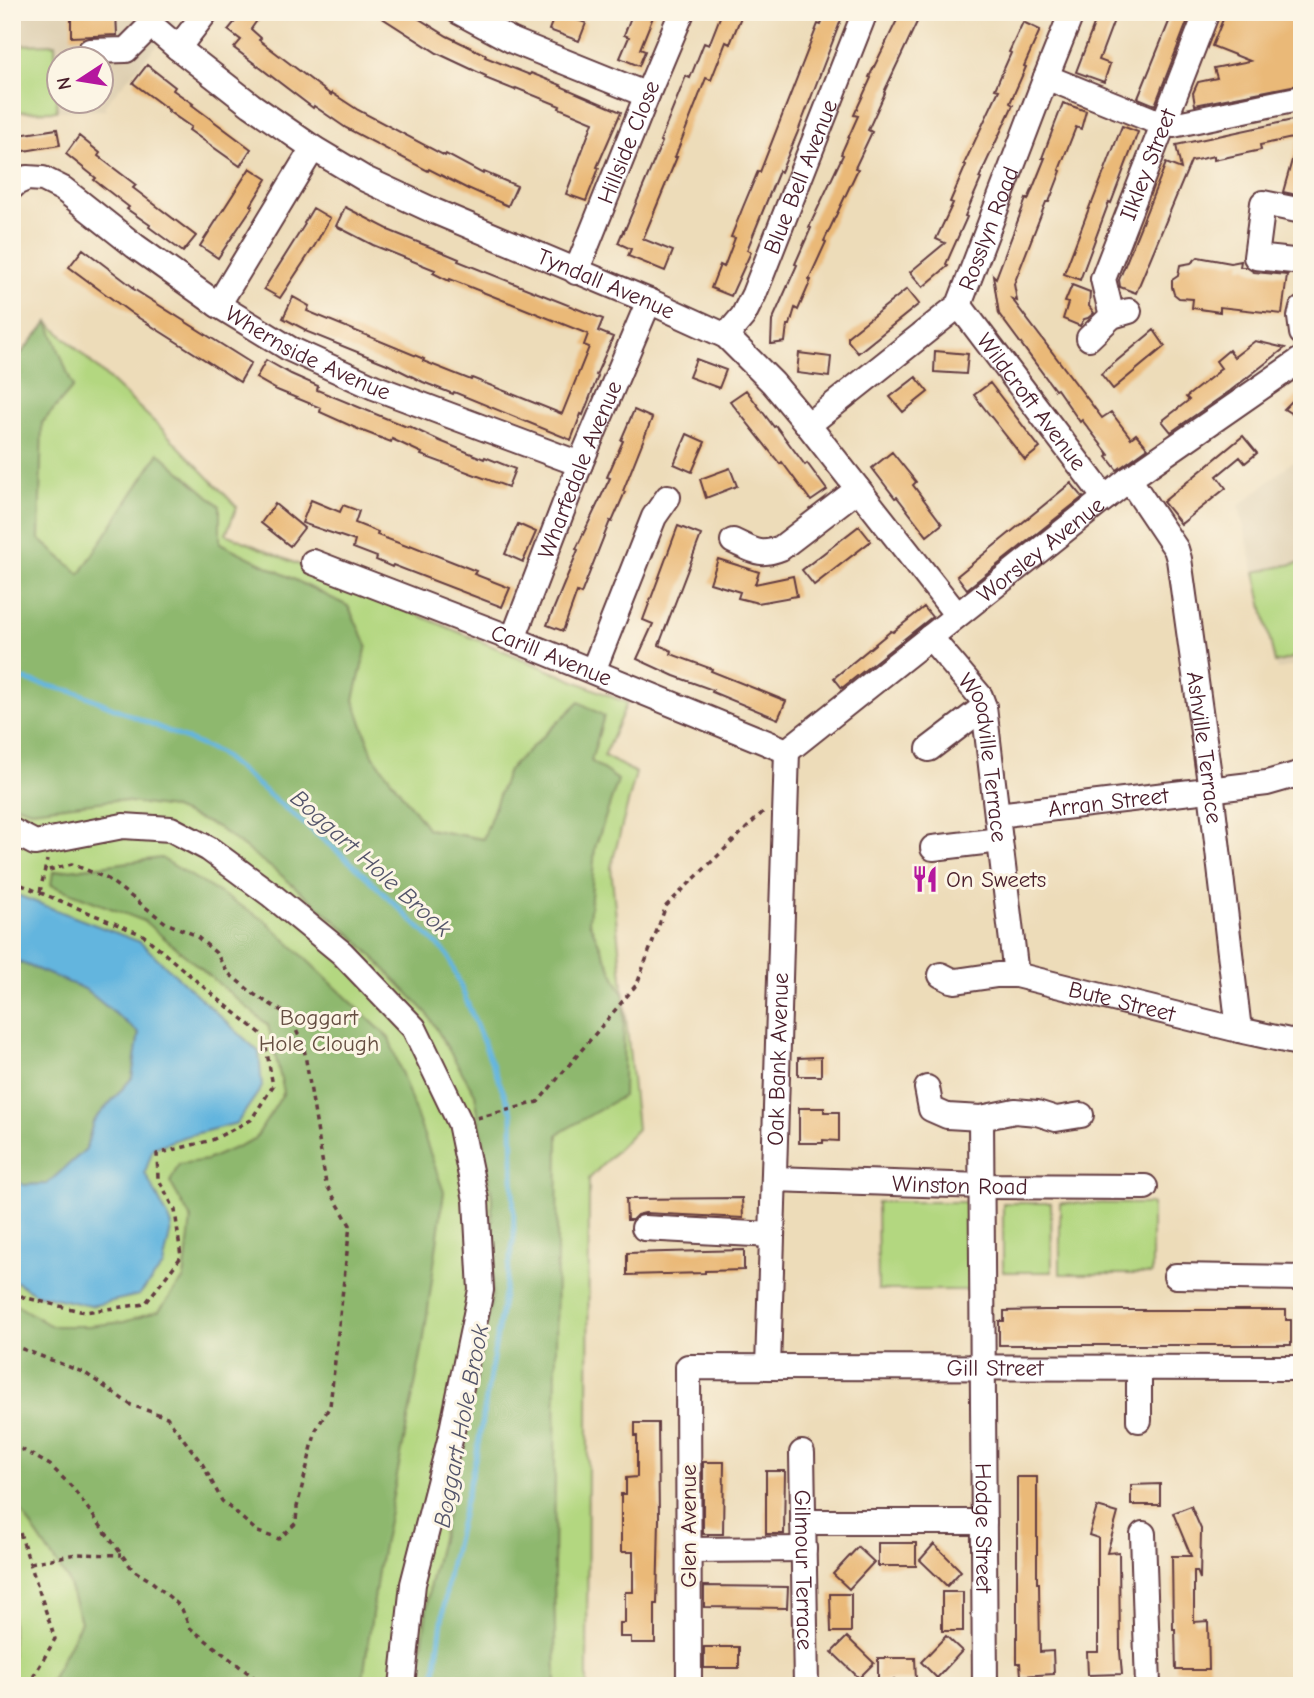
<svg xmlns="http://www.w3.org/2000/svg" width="1314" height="1698" font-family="'Comic Neue',sans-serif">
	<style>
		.built { fill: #decfb1; fill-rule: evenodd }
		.green { fill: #b3d780; stroke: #7e7b56; stroke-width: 2 }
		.forest { fill: #8eb86e; stroke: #6c6c4c; stroke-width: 2 }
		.water { fill: #63b5de; stroke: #566a84; stroke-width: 2 }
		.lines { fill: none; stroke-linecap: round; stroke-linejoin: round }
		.stream { stroke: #63b5de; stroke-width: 5 }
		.building { fill: #eab978 }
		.minor-casing { stroke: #623b40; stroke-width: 28 }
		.path { stroke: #623b40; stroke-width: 3.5; stroke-dasharray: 5 5; stroke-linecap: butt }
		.minor { stroke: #fff; stroke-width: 24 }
		.labels { text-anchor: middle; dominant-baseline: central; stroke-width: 6; stroke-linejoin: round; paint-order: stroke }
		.street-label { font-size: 23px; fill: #4a1f2b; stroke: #fcf5e5 }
		.poi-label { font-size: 23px; fill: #4a1f2b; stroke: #fcf5e5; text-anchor: start }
		.park-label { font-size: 23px; fill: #644d40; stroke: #fcf5e5 }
		.water-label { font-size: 24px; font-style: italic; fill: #53546a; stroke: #fcf5e5 }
	</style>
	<rect width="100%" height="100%" fill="#fcf5e5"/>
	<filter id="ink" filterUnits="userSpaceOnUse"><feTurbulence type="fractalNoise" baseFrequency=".0143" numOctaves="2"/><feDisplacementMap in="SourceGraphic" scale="14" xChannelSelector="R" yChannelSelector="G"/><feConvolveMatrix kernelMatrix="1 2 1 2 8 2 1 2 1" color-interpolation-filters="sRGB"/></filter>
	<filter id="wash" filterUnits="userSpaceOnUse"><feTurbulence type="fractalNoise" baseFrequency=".00686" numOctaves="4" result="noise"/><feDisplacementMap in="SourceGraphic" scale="28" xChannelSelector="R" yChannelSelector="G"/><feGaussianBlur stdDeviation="1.57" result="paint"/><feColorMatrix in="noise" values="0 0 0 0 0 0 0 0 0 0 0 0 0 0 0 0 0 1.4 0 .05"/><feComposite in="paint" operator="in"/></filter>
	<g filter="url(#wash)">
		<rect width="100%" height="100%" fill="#eddcb9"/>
		<path class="built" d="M12,12H194L189,19L183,16L152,51L104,106L108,110L12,112ZM60,60H102V102H60Z
			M1302,454V663L1277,670L1239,506Z"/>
		<path class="green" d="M55,44L57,111L12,112V45Z
			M48,322L163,430L237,507L226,534L627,703L604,756L636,773L611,867L637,1129L589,1179L587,1686H12V364Z
			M1302,562V655L1275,663L1255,572Z
			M877,1202H972V1290H878Z
			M1003,1203H1051L1052,1272H1003Z
			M1060,1203L1152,1204V1274H1060Z"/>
		<path class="forest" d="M48,322L73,387L42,423L39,539L80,574L159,453L220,506V543L348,606L367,645L354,700L373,755L428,829L483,839L508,770L579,702L604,716L591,761L618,780L595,848L589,922L624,996L623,1096L558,1134L554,1573L556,1686H417L430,1584L464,1444L492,1296V1197L475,1094L427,1013L353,936L281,875L217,827L171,808L116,800L31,810L12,804V364Z
			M161,858L266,921L389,1038L444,1192L423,1345L378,1571L362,1686H48L81,1622L67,1579L12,1498V1302L51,1326H88L124,1322L159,1311L184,1278L191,1219L170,1182L179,1164L207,1160L255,1139L284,1092L268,1025L144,921L51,885L53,872Z
			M12,959L85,989L139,1033L132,1078L93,1122L86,1149L47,1184L23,1185L12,1176Z"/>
		<path class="water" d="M12,893L140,942L259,1052L262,1087L237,1123L183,1137L153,1148L145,1173L172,1225L163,1266L139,1295L91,1306L36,1294L12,1279V1176L23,1185L47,1184L86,1149L93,1122L132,1078L139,1033L85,989L12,959Z"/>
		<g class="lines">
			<path class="stream" d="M12,677L79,693L219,753L355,866L448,955L512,1113L514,1237L477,1451L449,1571L433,1686"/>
		</g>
		<g id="blocks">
			<path class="building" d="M71,12H116L117,35L71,37Z
				M243,12H263L251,29L261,38L259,40L331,95L332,93L358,110L445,156L446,154L483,174L484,172L517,186L508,206L468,188V189L429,169L428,171L346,128L314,106L313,108L234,48L241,40L228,30Z
				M373,12H408L447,36L486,55L485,57L530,75L531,73L561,85L560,86L621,112L597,167L599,168L586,201L566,194L593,122L559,108L560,106L516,88L515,90L485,78L486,76L437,53Z
				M556,12L586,23L579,41L549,30Z
				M633,12H655L640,49L645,51L639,66L620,58L629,37L624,35Z
				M722,12H743L730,44L726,42L711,80L706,78L675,157H677L643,239L673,251L665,271L628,256L631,249L618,243L623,231L624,232L662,142L660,141L686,76L690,78L704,43L709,45Z
				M826,12H844L797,134L781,172L779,171L747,250L751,252L731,296L711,288L720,265L724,267L735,238L731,237L743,207L758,171L760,172L818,24L821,25Z
				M901,12H920L917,19L918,20L884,92L885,93L868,130L872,132L855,168L858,169L824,241L826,242L809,279L811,280L798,310L795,308L790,325H787L785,342L771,344L772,321L797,265L795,264L811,228L809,227L843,155L841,154L858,116L854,115L871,78L869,77Z
				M1099,12H1117L1099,60L1110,64L1104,82L1076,72Z
				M1173,12H1191L1155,105L1138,98Z
				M1226,12H1302V84L1195,105L1193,93L1198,82L1217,78L1214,68L1250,61L1212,46Z
				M1023,22L1040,30L1024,66L1026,67L1010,103L1013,105L979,178L981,179L965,216L967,217L946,264L948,266L923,287L910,272L945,243L936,239L953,203L950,202L966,165L964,164L999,90L995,89L1011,53L1009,52Z
				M147,65L175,87L173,90L193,104L192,105L251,149L240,166L189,130L191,127L168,111L169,110L133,83Z
				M1063,103L1086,111L1081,129L1076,127L1059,170L1061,171L1049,202H1046L1014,284L1017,301L1012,299L1102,418L1111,412L1131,438L1136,434L1148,448L1117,470L1107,457L1109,455L1082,420L1080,422L1057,389L1055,390L999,314L993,275L996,278L1026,199L1028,200L1045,158H1042Z
				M1302,118V136L1260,145L1261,150L1214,160V156L1191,161L1136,293L1120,287L1119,280L1166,163L1181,169L1176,145Z
				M1122,126L1138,132L1111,203L1109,202L1080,280L1064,274L1091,203H1092Z
				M57,129L60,145L12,153V136Z
				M79,136L100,153L98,156L136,185L133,188L196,236L183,252L149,227L150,225L127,209L129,207L94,180L96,178L66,154Z
				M1298,139L1302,140V196L1283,192Z
				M250,168L267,179L251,205L253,206L218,258L200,246Z
				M345,207L388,229V230L447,254L459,259L458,261L603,319L598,331L613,337L596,375L598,376L583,415L581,414L571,440L454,392L453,394L423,382L387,364L305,331L306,330L283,318L293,297L309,306L307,311L424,359L423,361L471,380L472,378L562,414L589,347L584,345L588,334L450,279L449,281L433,273L435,270L373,245L336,226Z
				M313,208L330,218L315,245L280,298L264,289L305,224L304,223Z
				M83,249L133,287L132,288L251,363L240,382L131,313L69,267Z
				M1198,257L1231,263L1241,261L1240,267H1246L1254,272L1287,275L1282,314L1220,307V312L1192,308L1193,299L1179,298L1174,294L1172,287V280L1178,276L1180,265L1191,263Z
				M1072,285L1090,292L1089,306L1094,313L1088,318L1084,319L1080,326L1063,319L1068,303L1065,302Z
				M907,289L919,304L858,353L848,341V336Z
				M1154,330L1165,346L1113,389L1101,374Z
				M1255,341L1285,348L1230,391L1171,432L1162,421L1189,400L1186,397L1218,372V370L1221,368L1216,361L1229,350L1234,357Z
				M935,351L968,354L966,374L934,372Z
				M799,353L831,357L829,377L797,373Z
				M696,359L726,370L719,388L689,377Z
				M266,360L291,374L318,386L317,390L407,427L408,426L440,441L484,459L485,457L515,469L508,487L421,455L422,453L392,439L391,442L360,430L320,412L321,408L277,390L256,378Z
				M916,377L928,392L903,412L890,397Z
				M990,383L1040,448L1025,460L974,395Z
				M746,390L774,427L776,426L805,465L807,463L827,490L811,501L782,462L780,464L730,401Z
				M1302,391V420L1284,409Z
				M634,410L652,418L623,491L625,492L612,522L610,521L581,594L577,592L563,631L547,625L578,550L576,549L610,478L607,477L623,441L621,440Z
				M687,434L705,442L692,472L674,464Z
				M1243,436L1257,453L1245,463L1240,457L1217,476L1226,488L1181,524L1163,502Z
				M892,452L916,482L913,485L942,524L927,536L897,497L895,498L872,468Z
				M730,468L737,486L706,498L700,479Z
				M1071,483L1083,497L967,589L957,576Z
				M311,500L340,512L343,505L359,511L355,523L378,532L377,535L409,547L410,545L476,571L474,574L510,588L502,607L393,565L392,567L376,560L377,557L353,548L355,541L302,523Z
				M275,504L304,528L290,546L261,523Z
				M518,524L536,532L523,562L505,554Z
				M678,526L701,535L659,645L672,651L671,654L712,669L711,671L786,701L778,719L712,692L713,690L674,676L637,659L653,624L643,620Z
				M859,526L871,541L814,585L802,570Z
				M718,559L759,572L755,584L793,576L797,596L758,603L738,598L740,592L710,583Z
				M924,607L932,617L842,688L834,678L891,631L893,632Z
				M821,1057V1076H798V1058Z
				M799,1108H824V1112H839V1141L823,1140V1143H799Z
				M742,1198L743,1218L645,1213L637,1215L632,1220H627L626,1199Z
				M744,1250V1270L705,1271V1273L627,1275V1253Z
				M1045,1310H1286V1320H1291V1345H999V1321H1004V1311Z
				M635,1423H658L659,1519L657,1604H655V1643H631V1637H620V1623H625V1592H633V1552H621V1494H626V1478L637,1477V1436H635Z
				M703,1462H724L723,1534H703Z
				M766,1471H785L784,1534H766Z
				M1017,1477H1037V1583H1039L1040,1652L1053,1651L1054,1674L1021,1676L1020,1663H1017Z
				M1160,1484V1505H1131V1485Z
				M1191,1506L1201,1529L1200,1579L1197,1571H1194V1622L1208,1621L1209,1670H1176L1175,1629H1173L1172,1556H1191L1173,1513Z
				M1097,1507L1118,1513L1107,1553L1119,1552L1120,1651L1122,1674L1088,1675L1087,1652H1098V1538L1089,1535Z
				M878,1543H916V1566H878Z
				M934,1544L961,1571L947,1586L920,1560Z
				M858,1547L874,1562L849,1589L833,1574Z
				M704,1586L788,1587L787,1608L704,1607Z
				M942,1592H963V1631H942Z
				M830,1594H851V1632H831Z
				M946,1636L962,1651L937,1678L921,1662Z
				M847,1637L874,1663L859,1678L832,1652Z
				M704,1647H739V1668H704Z
				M878,1658H915L916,1680H878Z"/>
		</g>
	</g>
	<g filter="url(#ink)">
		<use href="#blocks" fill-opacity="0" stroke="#623b40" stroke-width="2"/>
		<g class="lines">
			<defs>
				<g id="minor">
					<path d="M459,12L513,41L647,95"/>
					<path d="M178,48L206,12"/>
					<path id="s1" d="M90,51L126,50L151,25L178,48L251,105L313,148L365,179L434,211L649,301L726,336L773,383L808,425L957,615"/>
					<path d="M1046,77L1150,119L1173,125L1302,98"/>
					<path id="s2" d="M12,187L16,183L27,178L43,179L63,189L135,246L218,305L290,349L374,387L580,464"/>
					<path d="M1302,211L1263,203L1256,257L1302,262"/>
					<path id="s3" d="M576,272L647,95L682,12"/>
					<path d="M218,305L313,148"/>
					<path id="s4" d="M959,305L1105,498"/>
					<path d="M1302,309L1300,317L1302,333"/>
					<path id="s5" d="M1112,316L1103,279L1207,12"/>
					<path id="s6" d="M726,336L743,316L754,294L865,12"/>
					<path d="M1089,338L1112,316L1129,311"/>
					<path id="s7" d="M808,425L959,305L1046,77L1072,12"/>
					<path id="s8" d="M1129,479L1176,549L1179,559L1211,790L1239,1030"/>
					<path d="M733,541C753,550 759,557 781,548L858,489"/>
					<path id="s9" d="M313,562L513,639L787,751"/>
					<path id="s10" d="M930,637L980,696L984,707L1016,975"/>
					<path id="s11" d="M513,639L580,464L649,301"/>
					<path d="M593,671L654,517L668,497"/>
					<path d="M929,749L984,707"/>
					<path id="s12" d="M787,751L1129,479L1302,359"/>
					<path id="s13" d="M997,815L1267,783L1302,773"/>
					<path d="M12,831L35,843L123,826L171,829L209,849L270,894L342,953L414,1028L460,1123L476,1200L481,1290L450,1440L413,1584L402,1686"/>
					<path d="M933,848L1000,840"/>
					<path id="s14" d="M941,975L951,980L956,981L997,975H1016L1239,1030L1294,1042H1302"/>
					<path d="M927,1088L931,1109L947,1116L981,1118L1015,1111L1037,1113L1056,1119L1081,1115"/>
					<path id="s15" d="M981,1118L985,1686"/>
					<path id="s16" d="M774,1179L982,1186L1145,1187"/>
					<path d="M644,1228L772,1235"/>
					<path d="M1176,1276L1302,1278"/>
					<path id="s17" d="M768,1367L787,751"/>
					<path d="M1139,1369V1420"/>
					<path id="s18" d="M802,1453L806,1686"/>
					<path d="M803,1522H984"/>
					<path d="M1143,1534L1148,1686"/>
					<path d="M689,1550L804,1549"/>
					<path id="s19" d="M689,1686L688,1367L1302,1368"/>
				</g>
			</defs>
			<use href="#minor" class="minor-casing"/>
			<path class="path" d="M12,881L143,935L207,990L264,1036L273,1086L251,1120L212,1140L157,1154L158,1178L175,1210L181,1257L145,1304L84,1312L23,1297L12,1288
				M40,892L47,860
				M477,1118L538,1102L637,984L666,906L764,811
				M12,1345L85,1373L131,1405L167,1417L203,1465L222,1501L258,1532L279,1539L296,1523L297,1507L316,1430L330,1406L350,1225L326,1184L304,1048L290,1016L255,995L228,973L216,953L195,935L166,923L108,879L72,864L45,871
				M12,1444L50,1465L72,1487L133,1570L151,1581L181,1607L190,1628L265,1686
				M12,1527L20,1533L55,1639L28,1686
				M30,1563L76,1554L121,1555"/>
			<use href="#minor" class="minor"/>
		</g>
	</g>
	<defs>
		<symbol id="restaurant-bare" viewBox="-9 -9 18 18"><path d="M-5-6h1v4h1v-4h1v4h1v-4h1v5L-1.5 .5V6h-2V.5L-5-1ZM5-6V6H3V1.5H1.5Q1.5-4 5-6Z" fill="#b5179e" stroke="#fcf5e5" stroke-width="2.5" paint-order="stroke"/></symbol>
	</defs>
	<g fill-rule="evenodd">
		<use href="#restaurant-bare" x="906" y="860" width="38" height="38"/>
	</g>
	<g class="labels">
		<g class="street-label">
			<text stroke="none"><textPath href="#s3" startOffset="140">Hillside Close</textPath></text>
			<text stroke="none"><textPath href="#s5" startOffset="161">Ilkley Street</textPath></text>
			<text stroke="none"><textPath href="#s6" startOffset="177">Blue Bell Avenue</textPath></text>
			<text stroke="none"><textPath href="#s7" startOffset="275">Rosslyn Road</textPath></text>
			<text stroke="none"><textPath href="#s1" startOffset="598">Tyndall Avenue</textPath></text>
			<text stroke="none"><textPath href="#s2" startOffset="352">Whernside Avenue</textPath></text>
			<text stroke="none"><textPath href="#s4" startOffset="121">Wildcroft Avenue</textPath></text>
			<text stroke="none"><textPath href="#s11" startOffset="182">Wharfedale Avenue</textPath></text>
			<text stroke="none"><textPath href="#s12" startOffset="324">Worsley Avenue</textPath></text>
			<text stroke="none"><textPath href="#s9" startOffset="256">Carill Avenue</textPath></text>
			<text stroke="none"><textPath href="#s8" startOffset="285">Ashville Terrace</textPath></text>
			<text stroke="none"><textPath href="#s10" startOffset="138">Woodville Terrace</textPath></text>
			<text stroke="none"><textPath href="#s13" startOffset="112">Arran Street</textPath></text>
			<text stroke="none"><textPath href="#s14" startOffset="186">Bute Street</textPath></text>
			<text stroke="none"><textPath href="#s17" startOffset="308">Oak Bank Avenue</textPath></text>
			<text stroke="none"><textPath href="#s16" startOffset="186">Winston Road</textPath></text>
			<text stroke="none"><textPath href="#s19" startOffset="626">Gill Street</textPath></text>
			<text transform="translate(688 1526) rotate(-90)">Glen Avenue</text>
			<text stroke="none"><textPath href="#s15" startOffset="410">Hodge Street</textPath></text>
			<text stroke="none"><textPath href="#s18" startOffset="117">Gilmour Terrace</textPath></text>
		</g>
		<g class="poi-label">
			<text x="946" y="879">On Sweets</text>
		</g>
		<g class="park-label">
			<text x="319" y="1017">Boggart<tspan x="319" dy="26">Hole Clough</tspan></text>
		</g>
		<g class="water-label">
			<text transform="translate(371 863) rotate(42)">Boggart Hole Brook</text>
			<text transform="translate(461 1426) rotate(-79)">Boggart Hole Brook</text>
		</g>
	</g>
	<rect width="1314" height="1698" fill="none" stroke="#fcf5e5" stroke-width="42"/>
	<g transform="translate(80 80) rotate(258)"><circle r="33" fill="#fcf5e5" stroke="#b59f9b" stroke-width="2"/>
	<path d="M0-5L12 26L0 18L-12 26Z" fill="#b5179e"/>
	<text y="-10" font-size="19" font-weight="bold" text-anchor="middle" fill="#4a1f2b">N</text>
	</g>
</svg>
